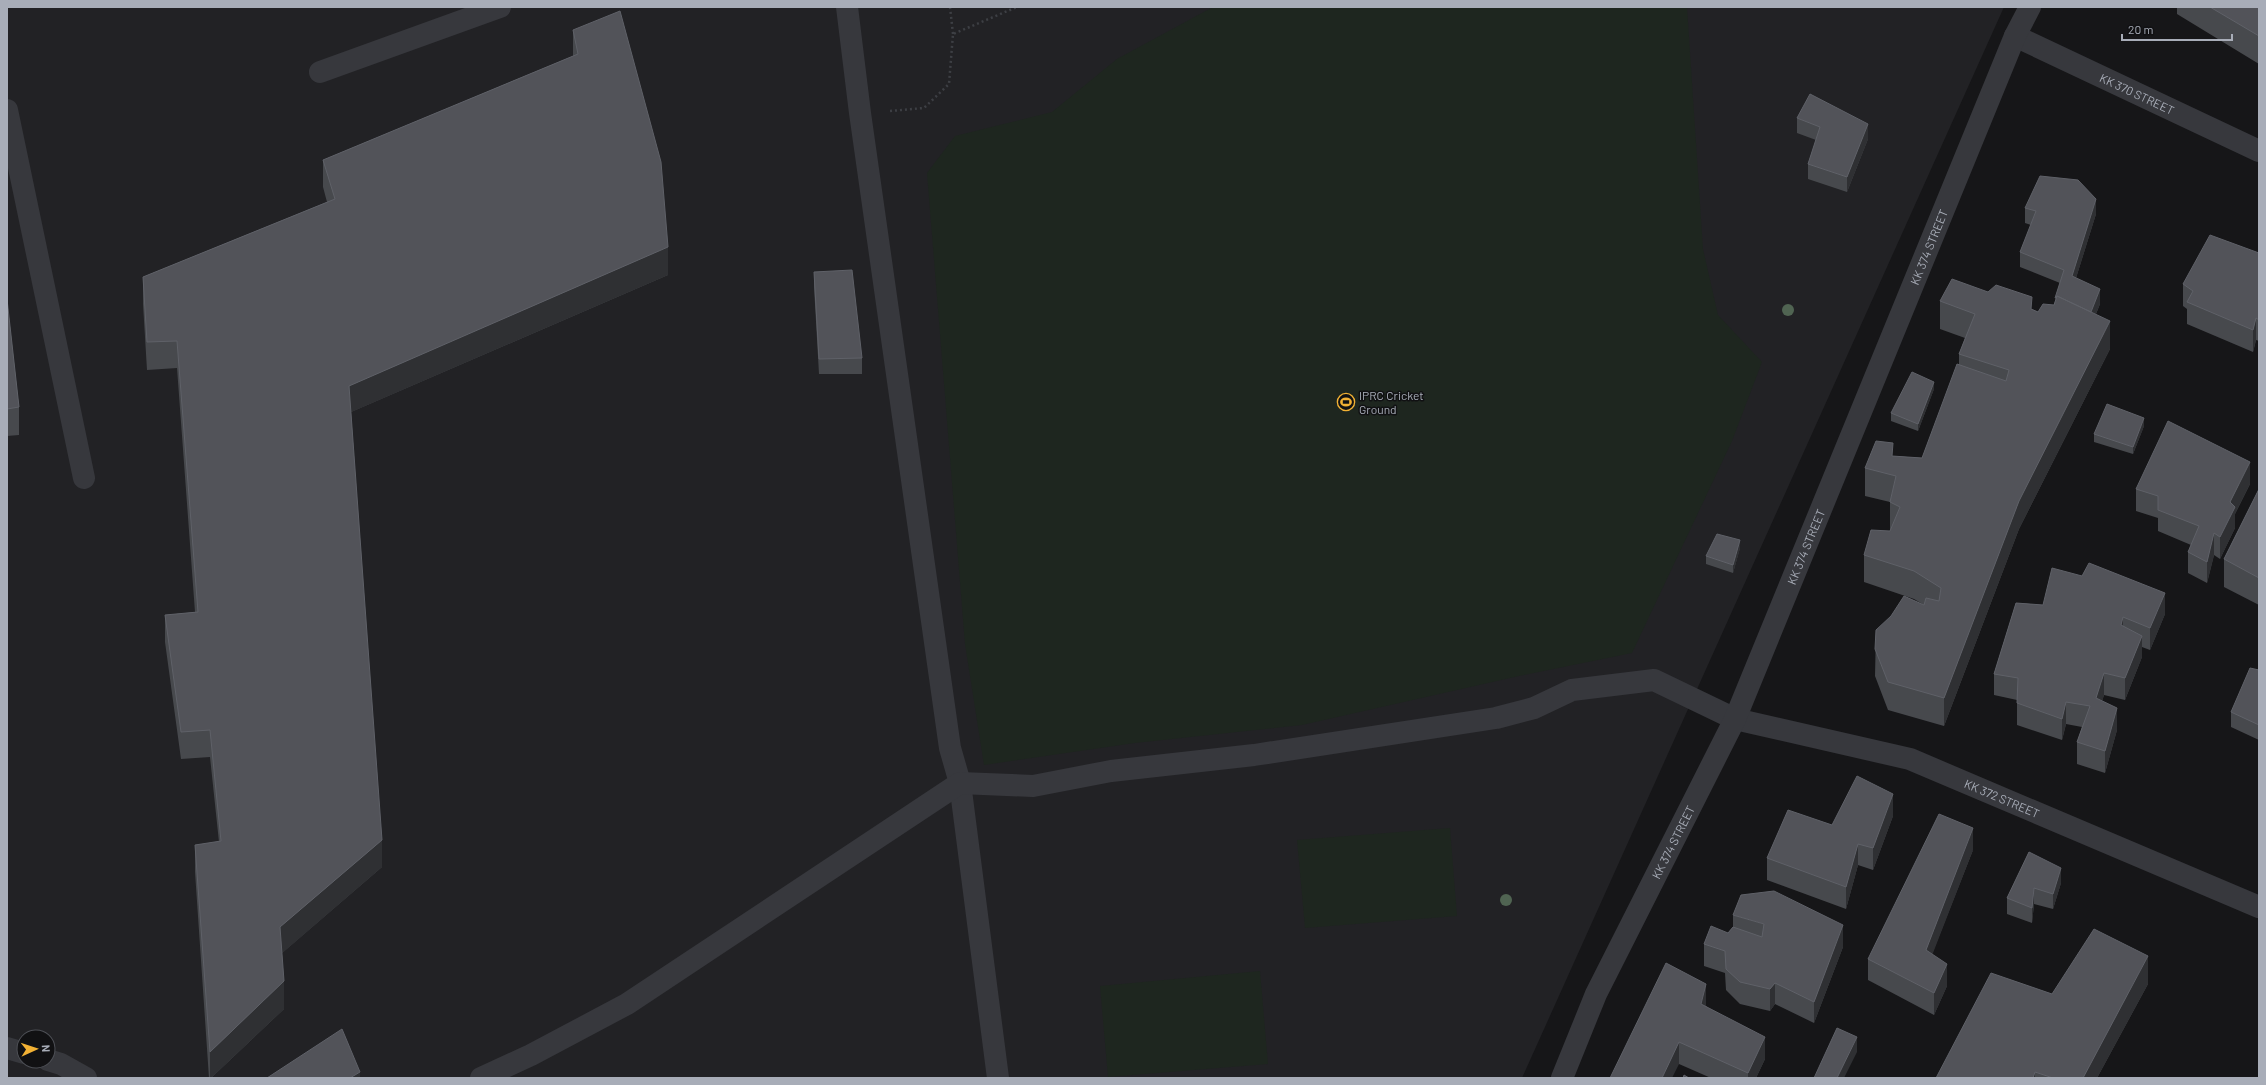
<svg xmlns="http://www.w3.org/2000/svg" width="2266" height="1085" font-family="Barlow,sans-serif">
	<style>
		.built { fill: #222225; fill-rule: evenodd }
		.garden { fill: #1e261f }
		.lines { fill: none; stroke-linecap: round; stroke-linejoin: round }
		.path { stroke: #3d3f44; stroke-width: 2.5; stroke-dasharray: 2 3; stroke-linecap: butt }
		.minor { stroke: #37383d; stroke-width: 22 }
		.tree { fill: #506452 }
		.wall { fill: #47494d }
		.shaded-wall { fill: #2f3033 }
		.building { fill: #525359; stroke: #5f6168 }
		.labels { text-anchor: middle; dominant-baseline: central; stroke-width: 3; stroke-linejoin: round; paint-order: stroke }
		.street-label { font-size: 12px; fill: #a8adb8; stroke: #111113 }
		.poi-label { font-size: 12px; fill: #a8adb8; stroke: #111113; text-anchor: start }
	</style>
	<rect width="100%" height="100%" fill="#161618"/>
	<path class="built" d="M7,7H2004L1522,1078H7ZM24,1037H48V1061H24Z"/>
	<path class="garden" d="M1213,7H1687L1703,249L1718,315L1762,362L1732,441L1632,653L1519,676L1302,725L1135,743L984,765L965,644L927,173L955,136L1052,112L1117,59Z
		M1450,828L1457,916L1305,928L1297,840Z
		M1260,971L1268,1064L1108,1077L1100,986Z"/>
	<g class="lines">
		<path class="path" d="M950,7L953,34
			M890,111L924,108L949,84L953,34L1017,7"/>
		<g class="minor">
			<path d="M847,7L860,113L950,748L960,783L998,1078"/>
			<path id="s1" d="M2015,36L2259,151"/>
			<path d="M320,72L500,7"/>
			<path d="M7,110L84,478"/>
			<path d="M7,1048L24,1053"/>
			<path d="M48,1060L61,1064L86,1078"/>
			<path id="s2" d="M481,1078L531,1055L627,1004L960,783L1033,786L1111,771L1254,755L1496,718L1534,708L1572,690L1654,680L1735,719L1910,759L2259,907"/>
			<path id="s3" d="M1562,1078L1596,994L1735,719L2015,36L2030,7"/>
		</g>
	</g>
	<g class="tree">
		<circle cx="1788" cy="310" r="6"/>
		<circle cx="1506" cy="900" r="6"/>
	</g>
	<path class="wall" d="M2177,7H2259V64L2177,14Z
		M573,30L668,275L351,412L382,867L282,953L284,1009L211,1078H209L195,872V845L219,842L210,757L181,759L165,642V615L195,612L177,368L147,370L143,304V277L327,202L323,187V160L573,56Z
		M1797,118L1868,139L1847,192L1808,179V164L1816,140L1797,133Z
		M2025,208L2096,214L2076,278L2100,304L2096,314L2110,349L2019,529L1944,726L1888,710L1875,676L1876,630L1924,605L1914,599L1864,582V555L1890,531L1891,530L1890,529V502L1865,496V468L1893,456L1922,458L1959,365V354L1965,338L1940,329V301L2032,309L2038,312L2054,305L2060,283L2020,267V252L2031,225L2025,223Z
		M2259,253V341L2256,340L2253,352L2187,324V309L2183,306V284Z
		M814,272L862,358V374H819L814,287Z
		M7,299L19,407V435L7,436Z
		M1934,389L1918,431L1891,421V413Z
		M2144,426L2133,454L2094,442V434Z
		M2259,449V461L2258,460V452Z
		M2250,484L2235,514V528L2220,559L2214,555L2207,583L2188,573V552L2191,545L2158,531V518L2136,511V489Z
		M2259,489V605L2224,587V559Z
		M1740,548L1733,573L1706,564V556Z
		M2016,603L2165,614L2150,650L2142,647V657L2125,700L2104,695L2102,701L2117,730L2105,773L2077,764V742L2082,727L2066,724L2062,740L2017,725V700L1994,695V674Z
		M2259,670V740L2231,727V712Z
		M1893,816L1873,870L1858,865L1846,909L1767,880V858L1832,825Z
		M1973,850L1932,954L1947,986L1934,1015L1868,980V959Z
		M2029,852L2061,883L2053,909L2034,904L2032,923L2007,914V898Z
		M1733,915L1843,947L1814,1023L1775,1004L1770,1011L1740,1004L1726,990L1725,973L1704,966V944L1728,933L1733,927Z
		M2148,984L2097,1078H1936L2052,994Z
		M1706,1006L1765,1059L1756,1078H1711L1679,1064L1610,1078Z"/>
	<path class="shaded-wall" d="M1868,124V139L1847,192V177Z
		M2096,199V214L2072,291V276Z
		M668,247V275L349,413V386Z
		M2100,289V304L2090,328V313Z
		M2256,318V340L2253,352V330Z
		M2110,321V349L2019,529L1944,726V698L2019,501Z
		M1934,382V389L1918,431V424Z
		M2144,418V426L2133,454V447Z
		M2250,462V484L2235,514V528L2220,559V537L2230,502Z
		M2214,533V555L2207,583V562Z
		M1740,540V548L1733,573V565Z
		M2165,593V614L2150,650V628Z
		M2123,617V639L2121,625Z
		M2142,636V657L2125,700V678Z
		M2104,673V695L2096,720V698Z
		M2066,702V724L2062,740V719Z
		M2117,708V730L2105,773V751Z
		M1893,794V816L1873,870V848Z
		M1973,828V850L1926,971V950Z
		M382,840V867L280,955V927Z
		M1858,844V865L1846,909V887Z
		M2061,868V883L2053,909V894Z
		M2034,888V904L2032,923V908Z
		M1843,925V947L1814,1023V1002Z
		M2148,956V984L2097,1078H2083Z
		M1947,964V986L1934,1015V993Z
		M284,981V1009L211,1078H210V1052Z
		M1775,983V1004L1770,1011V989Z
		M1706,984V1006L1701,1025V1004Z
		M1765,1037V1059L1756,1078H1748V1073Z
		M1857,1037V1052L1844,1078H1837Z
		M1679,1042V1064L1672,1078H1662Z
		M360,1072V1078H350Z
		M2035,1072V1078H2033Z"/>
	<path class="building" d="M2210,7H2259V36Z
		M620,11L661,162L668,247L349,386L382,840L280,927L284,981L210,1052L195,845L221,841L210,730L181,732L165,615L198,612L177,341L147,342L143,277L335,199L323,160L578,54L573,30Z
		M1810,94L1868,124L1847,177L1808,164L1820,127L1797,118Z
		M2040,176L2078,180L2096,199L2072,276L2100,289L2091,312L2057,296L2056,298H2055L2064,270L2020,252L2036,211L2025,208Z
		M2210,235L2259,253V320L2256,318L2253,330L2187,302L2193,291L2183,284Z
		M852,270L862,358L819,359L814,272Z
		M1952,279L1988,292L1996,285L2032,297L2031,309L2038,312L2043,304L2054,305L2057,296L2110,321L2019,501L1944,698L1888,682L1875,649L1876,630L1891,616L1904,596L1924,605L1926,598L1939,601L1941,588L1914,571L1864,555L1871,530L1890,531L1900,507L1890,502L1896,476L1865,468L1876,441L1893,443L1892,456L1922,458L1957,364L2006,381L2009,370L1959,354L1975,314L1940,301Z
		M7,299L19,407L7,409Z
		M1912,372L1934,382L1918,424L1891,413Z
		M2107,404L2144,418L2133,447L2094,434Z
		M2168,421L2250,462L2230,502L2235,507L2220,537L2214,533L2207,562L2188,552L2199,526L2158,510V496L2136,489Z
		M2259,489V578L2224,559Z
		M1717,534L1740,540L1733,565L1706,556Z
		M2089,563L2165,593L2150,628L2123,617L2121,625L2142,636L2125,678L2104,673L2096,698L2117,708L2105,751L2077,742L2090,706L2066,702L2062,719L2017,703L2018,678L1994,674L2016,603L2043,605L2052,568L2082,576Z
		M2250,668L2259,670V725L2231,712Z
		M1857,776L1893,794L1873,848L1858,844L1846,887L1767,858L1788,810L1832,825Z
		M1939,814L1973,828L1926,950L1947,964L1934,993L1868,959Z
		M2029,852L2061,868L2053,894L2034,888L2032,908L2007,898Z
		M1774,891L1843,925L1814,1002L1775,983L1770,989L1740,982L1726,969L1725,951L1704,944L1711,926L1728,933L1733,927L1762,937L1764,924L1733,915L1741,895Z
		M2094,929L2148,956L2083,1078H2053L2035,1072L2033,1078H1936L1991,973L2052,994Z
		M1666,963L1706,984L1701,1004L1765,1037L1748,1073L1679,1042L1662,1078H1610Z
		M1837,1028L1857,1037L1837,1078H1814Z
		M342,1029L360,1072L350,1078H267Z
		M1684,1075L1689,1078H1683Z"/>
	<defs>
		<symbol id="stadium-ring" viewBox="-11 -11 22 22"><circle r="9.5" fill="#111113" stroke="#f2b134" stroke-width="1.5"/><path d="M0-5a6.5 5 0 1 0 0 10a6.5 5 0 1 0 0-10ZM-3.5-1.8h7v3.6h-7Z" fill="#f2b134"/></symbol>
	</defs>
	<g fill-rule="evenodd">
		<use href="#stadium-ring" x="1336" y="392" width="20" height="20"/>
	</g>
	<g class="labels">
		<g class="street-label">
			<text stroke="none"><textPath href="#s1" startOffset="135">KK 370 STREET</textPath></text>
			<text stroke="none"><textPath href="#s3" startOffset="909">KK 374 STREET</textPath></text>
			<text stroke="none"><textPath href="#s3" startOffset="585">KK 374 STREET</textPath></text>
			<text stroke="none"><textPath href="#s2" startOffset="1638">KK 372 STREET</textPath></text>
			<text stroke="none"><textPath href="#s3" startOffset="261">KK 374 STREET</textPath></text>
		</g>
		<g class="poi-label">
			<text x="1359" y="395">IPRC Cricket<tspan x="1359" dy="14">Ground</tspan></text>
		</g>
	</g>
	<rect width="2266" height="1085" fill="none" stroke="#a8adb8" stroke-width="16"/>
	<g transform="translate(36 1049) rotate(87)"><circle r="19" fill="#111113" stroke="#4d4f55"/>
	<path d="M0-3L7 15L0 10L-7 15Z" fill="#f2b134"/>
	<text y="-6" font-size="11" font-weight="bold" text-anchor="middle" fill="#a8adb8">N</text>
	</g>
	<path d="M2122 34v6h110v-6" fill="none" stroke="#a8adb8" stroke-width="2"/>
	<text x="2128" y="34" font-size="12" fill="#a8adb8" stroke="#111113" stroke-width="3" paint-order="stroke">20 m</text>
</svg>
